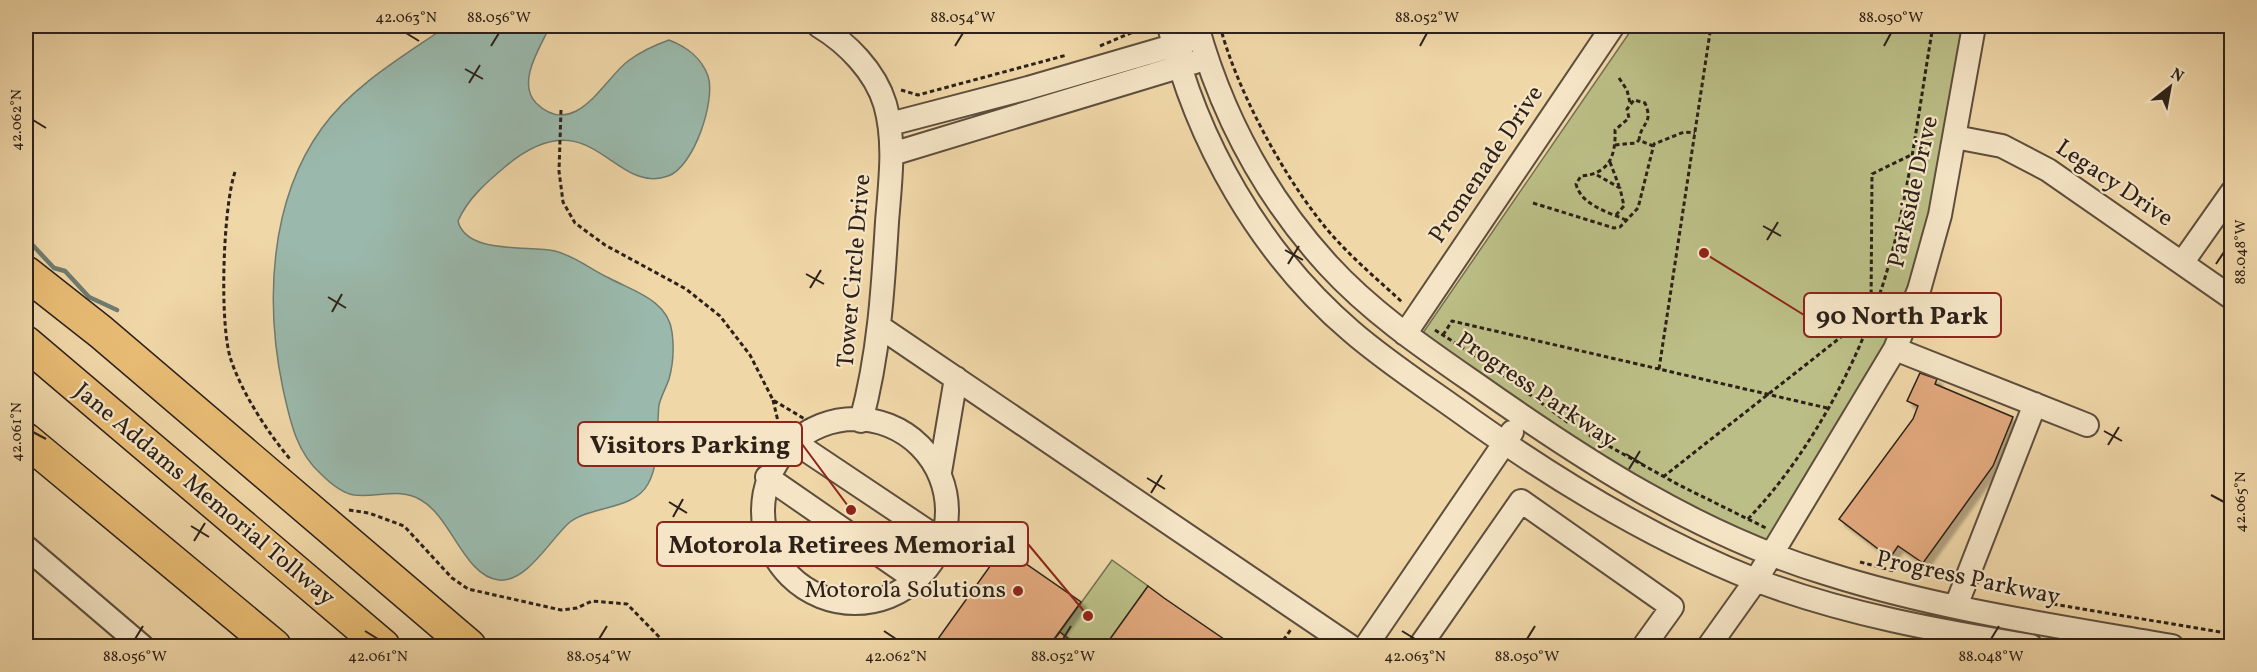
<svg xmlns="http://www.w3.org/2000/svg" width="2257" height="672" font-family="Vollkorn,serif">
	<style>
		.green { fill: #bbbe86; stroke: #747050; stroke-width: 1.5 }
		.water { fill: #9ab9ac; stroke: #6e7c71; stroke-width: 1.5 }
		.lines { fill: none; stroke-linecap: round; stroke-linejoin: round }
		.stream { stroke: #6e7c71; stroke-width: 4.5 }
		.building { fill: #e1a87c; stroke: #2d2119; stroke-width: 1.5; filter: url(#shadow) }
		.minor-casing { stroke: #5e4e3d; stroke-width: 26 }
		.highway-casing { stroke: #2d2119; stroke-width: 36 }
		.path { stroke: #2d2119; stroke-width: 3; stroke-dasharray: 4.5 3; stroke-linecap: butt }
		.minor { stroke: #f5e5c6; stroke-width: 22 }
		.highway { stroke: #e8bc74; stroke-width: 33 }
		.ticks { fill: none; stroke: #2d2119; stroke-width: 2 }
		.poi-dot { fill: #8f2418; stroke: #f5e5c6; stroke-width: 2 }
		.labels { text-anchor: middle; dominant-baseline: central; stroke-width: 4.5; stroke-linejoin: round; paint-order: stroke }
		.street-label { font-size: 24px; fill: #2d2119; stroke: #f5e5c6 }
		.poi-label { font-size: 24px; fill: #2d2119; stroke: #f5e5c6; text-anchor: end }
		.leader { fill: none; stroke: #8f2418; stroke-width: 2 }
		.callout-dot { fill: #8f2418; stroke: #f5e5c6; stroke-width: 2 }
		.callout { fill: #f5e5c6; stroke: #8f2418; stroke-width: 2 }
		.callout-label { font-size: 26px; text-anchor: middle; font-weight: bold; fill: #2d2119 }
		.neatline { fill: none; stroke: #2d2119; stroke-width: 2 }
		.ticks-label { font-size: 15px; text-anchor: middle; fill: #2d2119 }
	</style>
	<defs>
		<filter id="shadow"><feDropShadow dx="5.5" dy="5.5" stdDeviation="1.5" flood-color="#0004"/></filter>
	</defs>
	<rect width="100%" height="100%" fill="#f0d7a8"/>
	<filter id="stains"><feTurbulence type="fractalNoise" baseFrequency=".00333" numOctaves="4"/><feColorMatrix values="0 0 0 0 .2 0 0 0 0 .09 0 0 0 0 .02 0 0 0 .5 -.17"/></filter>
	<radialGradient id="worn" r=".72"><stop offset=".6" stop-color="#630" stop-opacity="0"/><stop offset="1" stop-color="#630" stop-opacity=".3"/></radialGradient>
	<path class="green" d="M1634,26H1974L1919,290L1772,555L1724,533L1416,343Z
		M1112,560L1148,586L1105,646H1080L1060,632Z"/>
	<path class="water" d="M447,26H550C541,46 516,82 536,103C575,141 604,79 628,61C640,52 655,45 669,40C687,47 701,57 708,76C716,100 694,167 668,176C612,196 592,95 506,166C487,182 468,198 458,221C466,255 529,245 555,251C575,256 590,269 609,278C633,291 668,300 672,332C674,347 673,365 669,379C666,388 661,396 659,405C656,431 661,460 648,484C634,510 591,506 570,522C551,538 527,583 499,580C464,576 452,518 421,500C400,487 377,498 354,495C341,493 330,483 321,474C296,452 290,420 283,389C265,304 269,201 322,128C353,85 404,56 447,26Z"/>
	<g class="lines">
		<path class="stream" d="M26,238L54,268L65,271L89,297L117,310"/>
	</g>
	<path class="building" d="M1920,373L1937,379L1935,384L2013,417L1993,466L1923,563L1898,546L1890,558L1839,519L1913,419L1918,406L1907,401Z
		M1003,548L1081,602L1049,646H940L935,643Z
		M1148,586L1164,598L1234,646H1105Z
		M1060,632L1072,642L1079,646H1049Z"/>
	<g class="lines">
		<defs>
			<path id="minor" d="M819,26C847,43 875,71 885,104C896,142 890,183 887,222C883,289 879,355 861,421
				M1169,26C1196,141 1260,253 1351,331C1389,364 1432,391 1473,421C1562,484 1656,541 1758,581C1845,614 1939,631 2031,646
				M1197,26C1222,115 1266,197 1328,265C1371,312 1424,348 1476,384C1584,460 1697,534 1825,573C1938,609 2056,626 2172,646
				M890,124L1028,88L1186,42
				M1955,137L2002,146L2048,170L2232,298
				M892,154L1195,62
				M2182,263L2232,192
				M880,327L1350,646
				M1405,334L1613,26
				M1895,349L2087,425
				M763 511a92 92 0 1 1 184 0a92 92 0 1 1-184 0Z
				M794,442L942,541
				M940,472L956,378
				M767,477L916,580
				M26,547L142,646
				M1956,606L2035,404
				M1366,646L1512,432
				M1420,646L1521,501L1672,607L1644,646
				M1709,646L1756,580L1895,349L1919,290L1940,215L1974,26"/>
			<path id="highway" d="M26,273L101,332L469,646
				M26,343L383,646
				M26,440L274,646"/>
		</defs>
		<use href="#minor" class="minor-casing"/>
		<use href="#highway" class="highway-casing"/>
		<path class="path" d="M1220,26C1236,87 1279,168 1318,218C1342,250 1374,276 1403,303
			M1642,33L1658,26
			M1100,46L1133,32L1141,26
			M1619,78L1627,90L1630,103
			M901,90L918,95L1067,55
			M561,110L559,171L563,202L575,223L605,245L686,289L720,316L750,355L773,400L818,427
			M1615,145L1636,143L1639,140
			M1610,162L1619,186
			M235,172C223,207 219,325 231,360C242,393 268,433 290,459
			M1597,175L1620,188L1624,206L1616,215
			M1533,203L1614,228L1620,227L1638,208L1654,144L1684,132L1695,133
			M1626,220C1608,212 1581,205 1576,184L1581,176C1609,174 1616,156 1615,130L1629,118L1627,109L1634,100L1645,103C1654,124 1641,122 1639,140L1653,146
			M1871,309L1872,174L1911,155
			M1435,330L1491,366L1570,424
			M1443,335L1452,321L1827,408
			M1659,369L1711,26
			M773,400L780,430
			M1589,435L1679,485L1766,528
			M1663,477L1869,315
			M349,510L369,513L404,526L452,578L468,589L561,610L577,608L592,601L627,604L668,646
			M1748,519C1814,450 1868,346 1892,253C1911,179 1920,101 1933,26
			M1860,562L1894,571
			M2053,604L2232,634
			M1279,646L1292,628"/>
		<use href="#minor" class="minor"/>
		<use href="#highway" class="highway"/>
	</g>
	<path class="ticks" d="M406,33L419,41M491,46L499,33M955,46L963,33M1420,46L1427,33M1884,46L1891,33M465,69L483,79M469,83L480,65M33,120L46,128M1763,226L1781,236M1767,240L1778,222M1285,250L1303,260M1288,264L1299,246M2216,264L2224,252M806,274L824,284M810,288L821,270M328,297L346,308M332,312L342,294M2104,431L2122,441M33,432L46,439M2108,445L2119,427M1626,454L1644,465M1629,469L1640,451M1147,478L1165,489M1151,493L1162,475M2211,495L2224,502M669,502L687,513M673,517L683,499M191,526L209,537M194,541L205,523M365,631L378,639M884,631L896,639M1402,631L1415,639M135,639L143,626M599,639L607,626M1063,639L1071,626M1527,639L1535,626M1991,639L1999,626"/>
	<circle class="poi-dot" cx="1018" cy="591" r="6"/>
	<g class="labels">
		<g class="street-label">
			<text transform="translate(1487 165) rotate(-56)">Promenade Drive</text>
			<text transform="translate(2114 184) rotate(34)">Legacy Drive</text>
			<text transform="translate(1914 192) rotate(-77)">Parkside Drive</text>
			<text transform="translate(855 271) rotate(-85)">Tower Circle Drive</text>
			<text transform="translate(1536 391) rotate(34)">Progress Parkway</text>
			<text transform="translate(204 495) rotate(40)">Jane Addams Memorial Tollway</text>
			<text transform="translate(1968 579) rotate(12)">Progress Parkway</text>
		</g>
		<g class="poi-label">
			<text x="1006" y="591">Motorola Solutions</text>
		</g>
	</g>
	<path class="leader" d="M1704 253L1804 315M851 510L802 444M1088 616L1028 544"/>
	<g class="callout-dot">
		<circle cx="1704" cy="253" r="6"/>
		<circle cx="851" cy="510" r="6"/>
		<circle cx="1088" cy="616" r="6"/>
	</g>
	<g class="callout">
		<rect x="1804" y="293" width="197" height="44" rx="6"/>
		<rect x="578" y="422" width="224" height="44" rx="6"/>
		<rect x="657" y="522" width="371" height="44" rx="6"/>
	</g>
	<g class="callout-label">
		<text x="1902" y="324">90 North Park</text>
		<text x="690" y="453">Visitors Parking</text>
		<text x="842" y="553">Motorola Retirees Memorial</text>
	</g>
	<rect width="2257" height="672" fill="none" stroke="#f0d7a8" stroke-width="66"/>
	<g transform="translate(2170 87) rotate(31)" stroke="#f5e5c6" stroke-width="4.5" paint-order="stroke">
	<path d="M0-4.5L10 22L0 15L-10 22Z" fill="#2d2119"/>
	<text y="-9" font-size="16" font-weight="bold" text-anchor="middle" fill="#2d2119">N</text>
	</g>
	<rect x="33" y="33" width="2191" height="606" class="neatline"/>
	<g class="ticks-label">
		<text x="406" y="22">42.063°N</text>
		<text x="499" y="22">88.056°W</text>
		<text x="963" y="22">88.054°W</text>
		<text x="1427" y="22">88.052°W</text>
		<text x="1891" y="22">88.050°W</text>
		<text transform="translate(16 120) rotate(-90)" y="5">42.062°N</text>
		<text transform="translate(2240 252) rotate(-90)" y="5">88.048°W</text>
		<text transform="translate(16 432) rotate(-90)" y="5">42.061°N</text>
		<text transform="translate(2240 502) rotate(-90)" y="5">42.065°N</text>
		<text x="135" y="661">88.056°W</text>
		<text x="378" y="661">42.061°N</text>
		<text x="599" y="661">88.054°W</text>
		<text x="896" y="661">42.062°N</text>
		<text x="1063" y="661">88.052°W</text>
		<text x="1415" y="661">42.063°N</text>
		<text x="1527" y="661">88.050°W</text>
		<text x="1991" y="661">88.048°W</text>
	</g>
	<rect width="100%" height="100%" filter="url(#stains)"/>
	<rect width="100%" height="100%" fill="url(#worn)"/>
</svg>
